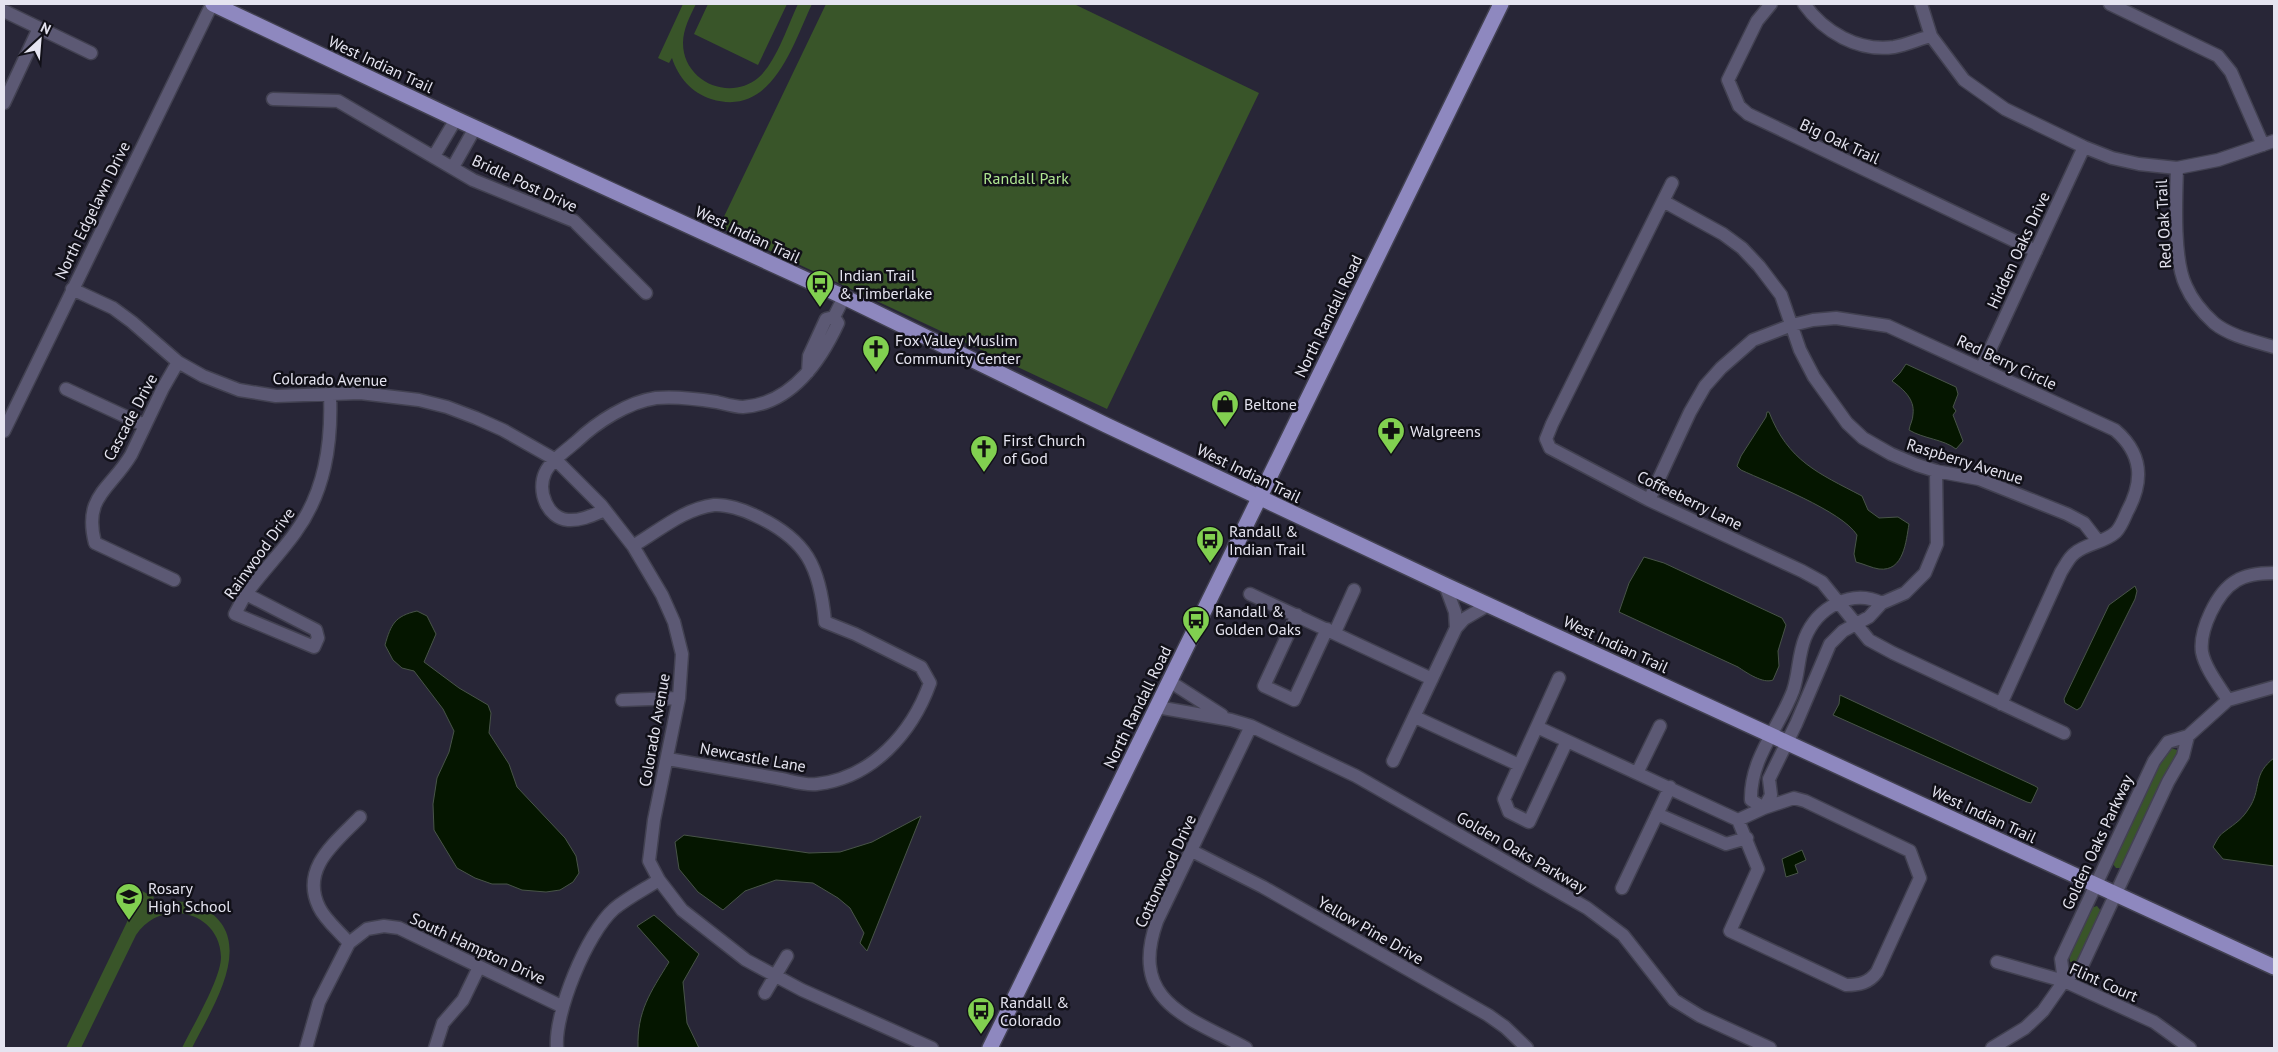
<svg xmlns="http://www.w3.org/2000/svg" width="2278" height="1052" font-family="'PT Sans',sans-serif">
	<style>
		.green { fill: #395529 }
		.water { fill: #051600; stroke: #485448 }
		.lines { fill: none; stroke-linecap: round; stroke-linejoin: round }
		.minor-casing { stroke: #424151; stroke-width: 15 }
		.major-casing { stroke: #424151; stroke-width: 18 }
		.minor { stroke: #5c5974; stroke-width: 12 }
		.major { stroke: #8e88bf; stroke-width: 15 }
		.labels { text-anchor: middle; dominant-baseline: central; stroke-width: 5; stroke-linejoin: round; paint-order: stroke }
		.street-label { font-size: 16px; fill: #e5e4f0; stroke: #111018 }
		.park-label { font-size: 16px; fill: #b0e792; stroke: #111018 }
		.poi-label { font-size: 16px; fill: #e5e4f0; stroke: #111018; text-anchor: start }
	</style>
	<rect width="100%" height="100%" fill="#282637"/>
	<path class="green" d="M683,4H696C690,16 683,29 683,43C683,81 729,102 758,78C776,63 788,25 798,4H812C792,46 772,118 711,99C692,93 678,77 672,58L669,63L658,58Z
		M708,4H787L758,65L694,34Z
		M826,4H1074L1259,93L1107,409L719,227Z
		M2171,748L2177,750V756L2121,868H2116L2112,863L2157,768Z
		M142,891L154,897L150,908C166,900 185,899 201,907C261,937 211,1009 192,1048H182C192,1027 221,979 221,957C220,911 161,897 136,935L81,1048H66Z
		M2097,906L2101,911L2079,961L2070,962L2069,955L2091,908Z"/>
	<path class="water" d="M1906,364L1956,387L1958,394L1953,407L1956,411L1953,415L1963,441L1956,449C1943,439 1924,439 1909,430C1910,424 1913,420 1913,414C1915,399 1903,389 1892,381L1900,373Z
		M1767,412H1769C1788,461 1818,473 1862,496L1868,510L1879,518L1898,517L1909,524C1906,541 1904,572 1879,569C1872,568 1864,564 1856,562L1854,554L1857,535C1842,511 1769,483 1741,470L1737,466L1741,456L1766,417Z
		M1644,557L1664,563L1782,618L1786,625L1778,651L1779,666L1773,680C1763,684 1747,673 1738,667L1619,612L1629,583Z
		M2135,586L2137,591L2135,599L2081,707L2077,710L2065,703L2064,699L2109,605Z
		M417,611L427,616L436,634L424,662L459,688L488,705L491,713L489,733L509,764L517,787L565,838L576,856L579,873L573,882L560,890L546,892L522,890L507,884H492L475,878L457,868L434,830L433,804L437,778L449,752L454,731L443,709L414,671L402,668L393,660L385,645C391,624 395,616 417,611Z
		M1840,695L2035,786L2038,788L2031,803L2027,802L1833,715L1839,704Z
		M2274,758V866L2223,859L2213,847C2216,842 2219,835 2224,832C2237,822 2242,820 2251,805C2261,787 2253,774 2274,758Z
		M921,816L867,951L860,943L864,933L850,908L838,898L813,883L776,880L745,891L723,910L698,892L679,869L675,842L684,835L809,853L840,852L872,842Z
		M1802,850L1806,860L1795,865L1798,873L1786,877L1782,859Z
		M654,915L699,954L683,982L687,1023L699,1048H638C637,1011 650,993 669,962L637,926Z"/>
	<g class="lines">
		<defs>
			<path id="minor" d="M1771,4L1757,21L1728,80L1739,106L1748,114L2036,251
				M1804,4C1824,32 1858,52 1894,47C1906,45 1919,39 1931,36
				M1921,4L1931,36L1964,80L2005,109L2084,147L2112,158L2139,164L2177,168L2218,160L2274,141
				M2110,4L2218,56L2231,72L2263,145
				M4,11L91,53
				M273,99L338,101L473,180L574,221L646,293
				M4,103L39,28
				M434,156L456,119
				M453,167L475,128
				M2177,168C2176,198 2173,260 2186,286C2192,300 2203,313 2214,323C2230,336 2254,341 2274,347
				M1672,183L1552,424L1546,439L1550,448L1649,500L1802,571L1822,582L1869,640L1893,653L2064,733
				M1663,201L1723,234L1742,248L1759,266L1781,295L1800,350L1814,377L1847,423L1863,438L1891,454L1917,465L1936,471L1979,479L2067,514L2084,523L2098,541
				M72,289L113,308L132,322L178,362L203,376L239,390L276,396L360,393L419,400L447,407L476,418L503,430L556,460L601,505L633,546L662,595L674,622L682,654L679,698L654,820L649,861L659,880L682,910L746,960L802,990L932,1048
				M834,317L844,297
				M1982,367L2084,147
				M808,372L809,356L826,319L834,317
				M66,389L144,425
				M4,431L212,4
				M1649,500L1690,412L1705,386L1721,368L1753,340L1792,325L1813,320L1836,318L1888,326L2115,430C2143,454 2144,481 2127,512C2124,519 2121,527 2116,532C2104,543 2087,543 2075,553C2069,557 2065,566 2061,572L2001,704
				M605,510C593,515 581,521 568,520C547,518 537,491 545,473C550,461 567,450 577,441C597,422 628,402 656,398C676,396 698,399 717,402C725,404 735,407 743,407C791,404 820,362 838,323L834,317
				M633,546C659,531 683,509 714,505C726,504 744,510 754,515C807,539 820,567 825,622L855,634L921,667L930,683C912,733 872,778 817,784C805,786 789,780 776,778C740,772 704,765 668,759
				M174,580L95,543C83,496 110,490 131,455L163,388L178,362
				M1445,585L1455,612L1456,628
				M246,594L316,630L318,638L314,647L235,614L245,595L246,594C261,573 280,554 295,533C325,492 332,444 330,394
				M1250,594L1432,679
				M1297,615L1264,686L1294,700L1327,629
				M1335,632L1354,590
				M1559,678L1504,799L1509,812L1529,822L1567,741
				M1169,681L1222,715
				M622,700L679,698
				M2228,700C2219,686 2205,668 2202,652C2199,630 2217,592 2236,581C2247,574 2263,573 2274,573
				M1157,707L1231,720L1251,726L1356,776L1587,908L1623,935L1674,1000L1700,1016L1770,1048
				M1415,717L1519,765
				M1537,727L1738,820
				M1393,761L1456,628L1464,619L1488,605
				M1637,773L1660,726
				M1794,798L1805,801L1910,851L1920,878L1877,972C1869,983 1859,985 1846,985L1730,931L1758,869L1738,820L1764,808Z
				M1764,808L1771,795L1769,779L1796,724L1830,644L1843,631L1869,617L1882,603L1905,593L1925,573L1937,544L1936,471
				M1764,808L1751,800C1750,758 1779,728 1793,691C1799,674 1798,655 1805,638C1817,608 1851,588 1882,603
				M1657,814L1726,844L1747,838
				M1192,851L1263,887L1488,1015L1505,1027L1527,1048
				M1622,888L1670,787
				M349,943C340,932 325,920 319,907C300,868 336,842 360,817
				M1997,962L2064,981L2154,1022L2190,1048
				M2064,981L2061,959L2154,761L2168,742L2188,736L2228,700L2274,687
				M765,993L787,956
				M306,1048L319,1002L349,943L367,929L384,926L399,928L561,1006
				M435,1048L443,1023L463,1000L479,967
				M557,1048C554,1013 587,933 614,909C627,898 645,889 659,880
				M1246,1048C1188,1017 1128,1002 1157,921L1251,726
				M1992,1048L2025,1028L2043,1011L2064,981L2082,966L2168,782L2183,756L2188,736"/>
			<path id="major" d="M213,4L456,119L844,297L1106,425L1445,585L2274,967
				M990,1048L1501,4"/>
		</defs>
		<use href="#minor" class="minor-casing"/>
		<use href="#major" class="major-casing"/>
		<use href="#minor" class="minor"/>
		<use href="#major" class="major"/>
	</g>
	<defs>
		<symbol id="bus-pin" viewBox="-11 -11 22 30"><path d="M0 17L-7.5 6A9.5 9.5 0 1 1 7.5 6Z" fill="#81d050" stroke="#111018"/><path d="M-5-6H5V4H4V6H2V4H-2V6H-4V4H-5ZM-3.5-4V0h7V-4ZM-3.5 1.2v1.5H-2V1.2ZM2 1.2v1.5H3.5V1.2Z" fill="#111"/></symbol>
		<symbol id="church-pin" viewBox="-11 -11 22 30"><path d="M0 17L-7.5 6A9.5 9.5 0 1 1 7.5 6Z" fill="#81d050" stroke="#111018"/><path d="M-1.2-6h2.4v3.5h3.3v2.4h-3.3V6h-2.4V-.1h-3.3v-2.4h3.3Z" fill="#111"/></symbol>
		<symbol id="shop-pin" viewBox="-11 -11 22 30"><path d="M0 17L-7.5 6A9.5 9.5 0 1 1 7.5 6Z" fill="#81d050" stroke="#111018"/><path d="M-5-2.5h2.3a2.7 3.5 0 0 1 5.4 0H5L5.5 6h-11ZM-1.5-2.5h3a1.5 2.3 0 0 0-3 0Z" fill="#111"/></symbol>
		<symbol id="pharmacy-pin" viewBox="-11 -11 22 30"><path d="M0 17L-7.5 6A9.5 9.5 0 1 1 7.5 6Z" fill="#81d050" stroke="#111018"/><path d="M-2-6h4v4h4v4h-4v4h-4v-4h-4v-4h4Z" fill="#111"/></symbol>
		<symbol id="school-pin" viewBox="-11 -11 22 30"><path d="M0 17L-7.5 6A9.5 9.5 0 1 1 7.5 6Z" fill="#81d050" stroke="#111018"/><path d="M0-5L7-2L0 1L-7-2ZM-4 1L0 2.5L4 1V4Q0 6-4 4Z" fill="#111"/></symbol>
	</defs>
	<g fill-rule="evenodd">
		<use href="#bus-pin" x="804" y="268" width="32" height="43"/>
		<use href="#church-pin" x="860" y="333" width="32" height="43"/>
		<use href="#shop-pin" x="1209" y="388" width="32" height="43"/>
		<use href="#pharmacy-pin" x="1375" y="415" width="32" height="43"/>
		<use href="#church-pin" x="968" y="433" width="32" height="43"/>
		<use href="#bus-pin" x="1194" y="524" width="32" height="43"/>
		<use href="#bus-pin" x="1180" y="604" width="32" height="43"/>
		<use href="#school-pin" x="113" y="881" width="32" height="43"/>
		<use href="#bus-pin" x="965" y="995" width="32" height="43"/>
	</g>
	<g class="labels">
		<g class="street-label">
			<text transform="translate(381 64) rotate(25)">West Indian Trail</text>
			<text transform="translate(1840 141) rotate(25)">Big Oak Trail</text>
			<text transform="translate(525 183) rotate(25)">Bridle Post Drive</text>
			<text transform="translate(92 210) rotate(-64)">North Edgelawn Drive</text>
			<text transform="translate(2163 224) rotate(-93)">Red Oak Trail</text>
			<text transform="translate(748 234) rotate(25)">West Indian Trail</text>
			<text transform="translate(2018 250) rotate(-65)">Hidden Oaks Drive</text>
			<text transform="translate(1328 316) rotate(-64)">North Randall Road</text>
			<text transform="translate(2007 362) rotate(25)">Red Berry Circle</text>
			<text transform="translate(330 379) rotate(1)">Colorado Avenue</text>
			<text transform="translate(130 417) rotate(-62)">Cascade Drive</text>
			<text transform="translate(1965 461) rotate(17)">Raspberry Avenue</text>
			<text transform="translate(1249 473) rotate(26)">West Indian Trail</text>
			<text transform="translate(1690 500) rotate(26)">Coffeeberry Lane</text>
			<text transform="translate(259 553) rotate(-54)">Rainwood Drive</text>
			<text transform="translate(1616 644) rotate(25)">West Indian Trail</text>
			<text transform="translate(1137 707) rotate(-64)">North Randall Road</text>
			<text transform="translate(654 730) rotate(-80)">Colorado Avenue</text>
			<text transform="translate(753 757) rotate(10)">Newcastle Lane</text>
			<text transform="translate(1984 814) rotate(25)">West Indian Trail</text>
			<text transform="translate(2097 842) rotate(-65)">Golden Oaks Parkway</text>
			<text transform="translate(1522 852) rotate(30)">Golden Oaks Parkway</text>
			<text transform="translate(1165 871) rotate(-65)">Cottonwood Drive</text>
			<text transform="translate(1371 930) rotate(30)">Yellow Pine Drive</text>
			<text transform="translate(478 948) rotate(25)">South Hampton Drive</text>
			<text transform="translate(2104 982) rotate(24)">Flint Court</text>
		</g>
		<g class="park-label">
			<text x="1026" y="178">Randall Park</text>
		</g>
		<g class="poi-label">
			<text x="839" y="275">Indian Trail<tspan x="839" dy="18">&amp; Timberlake</tspan></text>
			<text x="895" y="340">Fox Valley Muslim<tspan x="895" dy="18">Community Center</tspan></text>
			<text x="1244" y="404">Beltone</text>
			<text x="1410" y="431">Walgreens</text>
			<text x="1003" y="440">First Church<tspan x="1003" dy="18">of God</tspan></text>
			<text x="1229" y="531">Randall &amp;<tspan x="1229" dy="18">Indian Trail</tspan></text>
			<text x="1215" y="611">Randall &amp;<tspan x="1215" dy="18">Golden Oaks</tspan></text>
			<text x="148" y="888">Rosary<tspan x="148" dy="18">High School</tspan></text>
			<text x="1000" y="1002">Randall &amp;<tspan x="1000" dy="18">Colorado</tspan></text>
		</g>
	</g>
	<rect width="2278" height="1052" fill="none" stroke="#e5e4f0" stroke-width="10"/>
	<g transform="translate(40 40) rotate(26)" stroke="#111018" stroke-width="4" paint-order="stroke">
	<path d="M0-4L9 19L0 12L-9 19Z" fill="#e5e4f0"/>
	<text y="-8" font-size="14" font-weight="bold" text-anchor="middle" fill="#e5e4f0">N</text>
	</g>
</svg>
